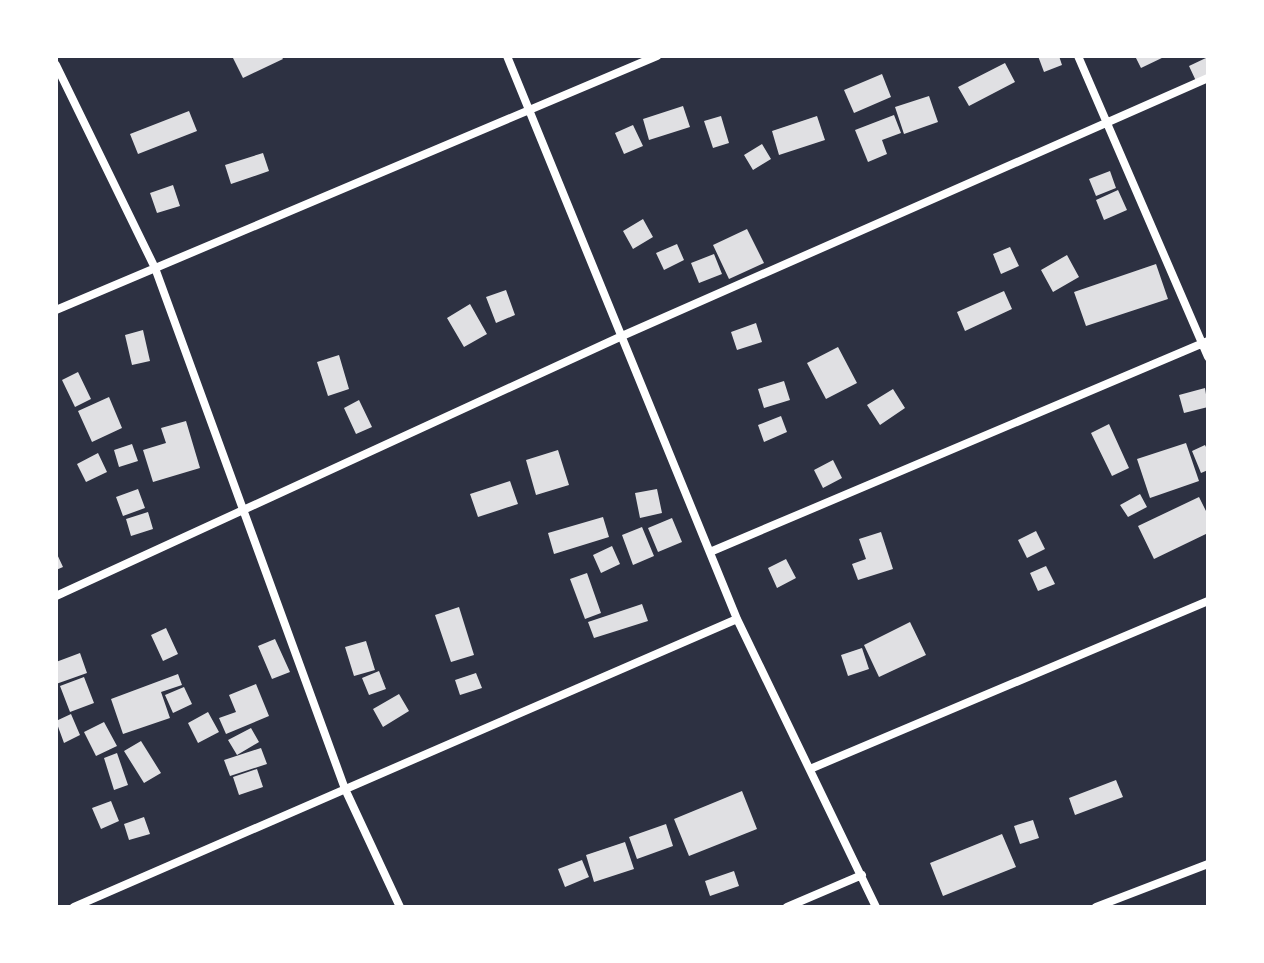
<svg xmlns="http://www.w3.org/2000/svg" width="1264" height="963" font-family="'IBM Plex Serif',serif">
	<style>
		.building { fill: #e0e0e3 }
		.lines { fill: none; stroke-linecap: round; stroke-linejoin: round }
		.minor { stroke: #fff; stroke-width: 8 }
	</style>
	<rect width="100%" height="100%" fill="#2d3142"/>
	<path class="building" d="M232,56H281L283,59L243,78Z
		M1038,56H1059L1062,65L1044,72Z
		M1135,56H1166L1141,68Z
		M1208,57V75L1196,81L1189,66Z
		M1005,63L1015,82L969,106L958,87Z
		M882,74L891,97L854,113L844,90Z
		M929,96L938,122L904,134L895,107Z
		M683,106L690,127L649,140L643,119Z
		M189,111L197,131L138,154L130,134Z
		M894,115L901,133L882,140L887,154L868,162L855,130Z
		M721,116L729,143L713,148L704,121Z
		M817,116L825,140L779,155L772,131Z
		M633,125L643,146L624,154L615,133Z
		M762,144L771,159L753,170L744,155Z
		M263,153L269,171L231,184L225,165Z
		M1110,171L1116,188L1096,196L1089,179Z
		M173,185L180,206L157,213L150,193Z
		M1118,190L1127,210L1104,220L1096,200Z
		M643,219L653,237L633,249L623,231Z
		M747,229L764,263L729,279L713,245Z
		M677,244L684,260L664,270L656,253Z
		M1010,247L1019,266L1001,274L993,254Z
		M714,254L722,274L699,283L691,263Z
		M1067,255L1079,277L1053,292L1041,270Z
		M1156,264L1168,299L1086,326L1074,292Z
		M506,290L515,315L496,323L486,297Z
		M1004,291L1012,309L965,331L957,312Z
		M470,304L487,334L464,347L447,318Z
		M756,323L762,342L737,350L731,332Z
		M143,330L150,361L132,365L125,335Z
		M838,347L857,383L826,399L807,363Z
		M339,355L349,389L328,396L317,362Z
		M78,372L91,399L75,407L62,380Z
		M784,381L790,400L764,408L758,389Z
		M1205,388L1208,407L1184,413L1179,395Z
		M893,389L905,408L880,425L867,405Z
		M109,397L122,428L92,442L78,411Z
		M359,400L372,427L356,434L344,408Z
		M781,416L787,432L764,442L758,425Z
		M186,421L200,468L153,482L143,450L166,443L161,428Z
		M1109,424L1129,468L1112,476L1091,433Z
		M1186,443L1199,481L1150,498L1137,459Z
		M132,444L138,461L119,467L114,450Z
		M1205,445L1208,451V470L1201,473L1192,451Z
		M558,450L569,485L536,495L526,460Z
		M98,453L107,472L86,482L77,464Z
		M833,460L842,478L823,488L814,470Z
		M510,481L518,504L478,517L470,494Z
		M138,489L145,508L123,516L116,497Z
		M657,489L662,513L640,518L635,493Z
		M1140,494L1147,507L1128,517L1120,505Z
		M1199,497L1208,515V533L1154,559L1138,526Z
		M148,512L153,529L131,536L126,519Z
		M603,517L609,537L554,554L548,533Z
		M672,518L682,542L658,552L648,528Z
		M642,527L654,556L633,565L622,535Z
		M1036,531L1045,549L1027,558L1018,540Z
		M881,532L893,569L858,580L852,564L866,559L859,539Z
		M612,546L620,564L601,573L593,555Z
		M56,552L63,567L56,570Z
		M786,559L796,578L777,588L768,568Z
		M1046,566L1055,584L1038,591L1030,573Z
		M587,573L601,613L585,619L570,579Z
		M642,604L648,621L594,638L588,622Z
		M459,607L474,655L451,662L435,615Z
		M910,622L926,655L879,677L864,645Z
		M166,628L178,654L163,661L151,635Z
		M275,639L290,672L272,679L258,646Z
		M366,641L375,670L354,676L345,647Z
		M862,648L869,669L848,676L841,655Z
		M80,653L87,673L56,684V662Z
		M379,671L386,689L369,695L362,678Z
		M476,673L482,688L460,695L455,680Z
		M178,674L182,685L161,692L170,718L123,734L111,699Z
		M84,677L94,703L70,712L60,686Z
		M256,684L269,716L226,734L219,718L236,712L229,695Z
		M184,687L192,704L173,713L165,695Z
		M399,694L409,711L383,727L373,709Z
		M208,712L219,732L198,743L188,723Z
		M71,714L80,735L64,743L56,721Z
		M104,722L117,746L96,756L84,732Z
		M251,728L259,742L237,755L228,740Z
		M141,741L161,773L144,783L124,751Z
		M261,748L267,764L230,776L224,760Z
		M117,753L128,785L114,790L104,758Z
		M257,769L263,787L239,795L233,777Z
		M1116,780L1123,797L1075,815L1069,798Z
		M742,791L757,829L689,856L674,819Z
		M111,801L119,821L101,829L92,808Z
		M144,817L150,834L129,840L124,824Z
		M1033,820L1039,838L1020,844L1014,826Z
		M666,824L673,846L637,859L629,837Z
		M1002,834L1016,867L943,896L930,863Z
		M625,842L634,869L594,882L586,855Z
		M582,860L589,877L565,887L558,869Z
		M734,871L739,886L710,896L705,881Z"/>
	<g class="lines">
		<path class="minor" d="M507,56L737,619L876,907
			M1078,56L1208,357
			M56,65L155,268L345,789L400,907
			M56,310L657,56
			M710,552L1208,341
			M56,596L622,336L1208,78
			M810,769L1208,601
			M74,907L737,619
			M787,907L862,875
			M1096,907L1208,864"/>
	</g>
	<rect width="1264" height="963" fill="none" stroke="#ffffff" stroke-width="116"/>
</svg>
